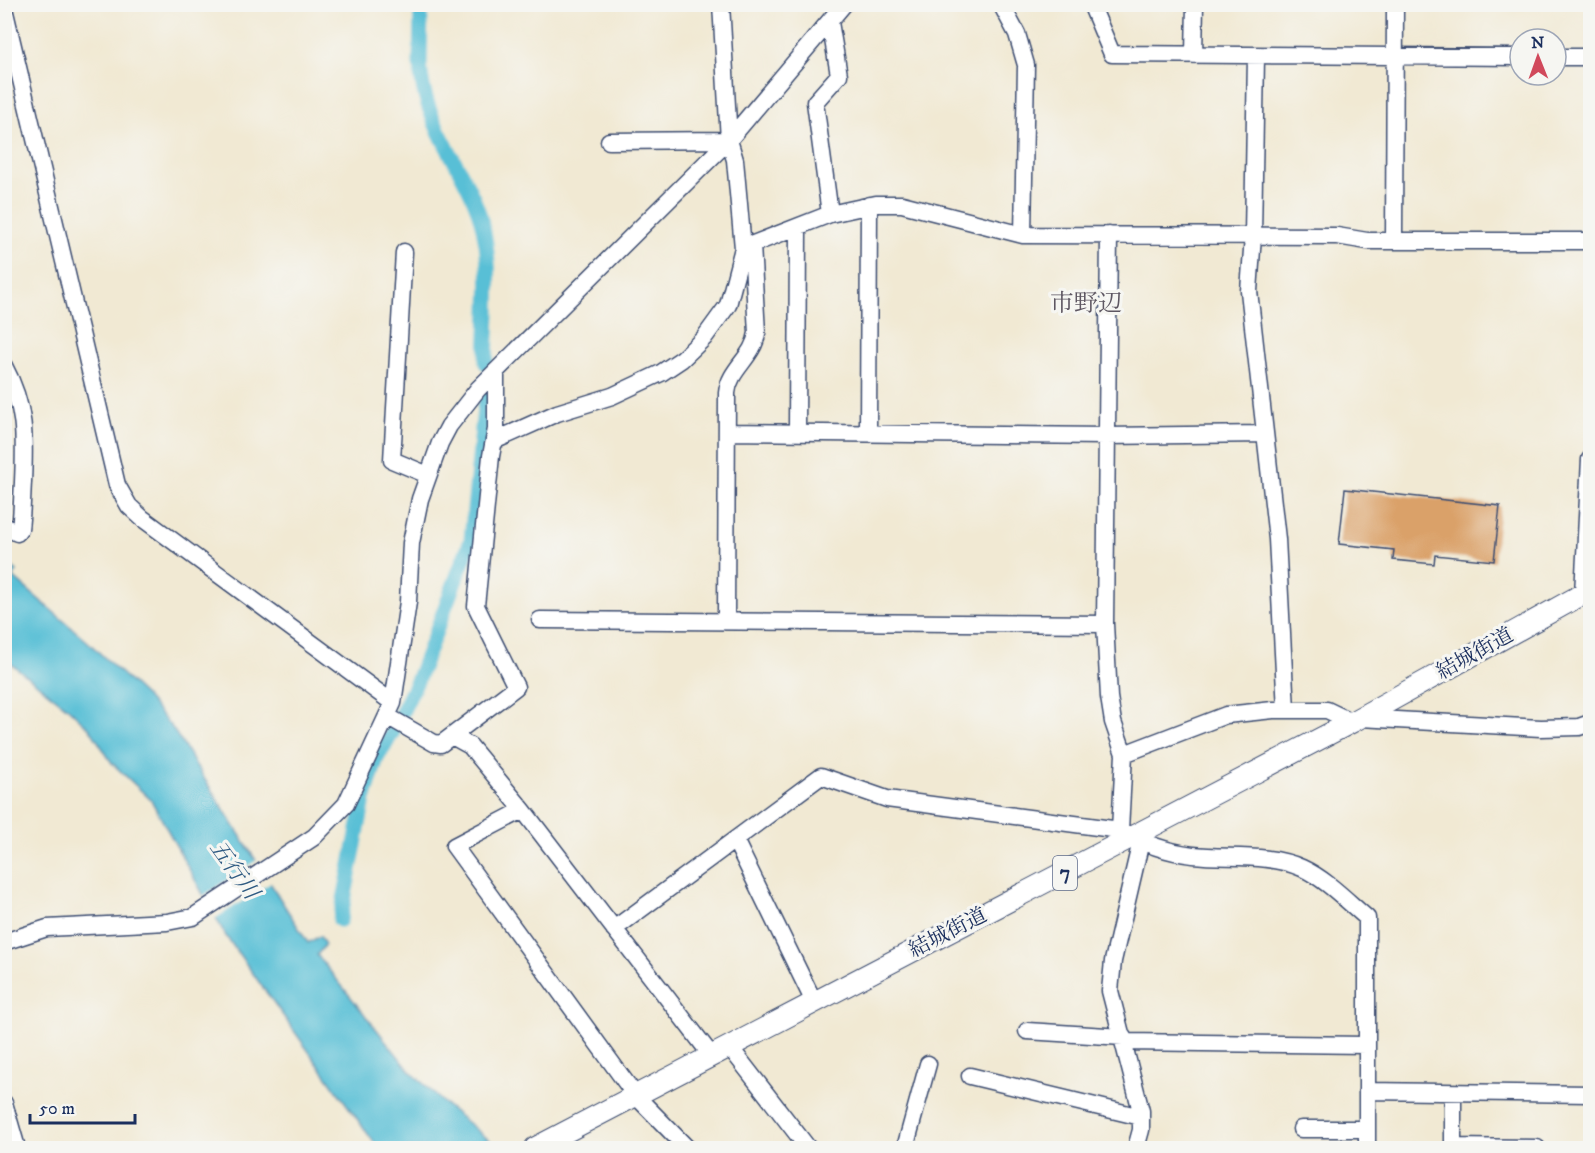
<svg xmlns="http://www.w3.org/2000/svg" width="1595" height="1153" font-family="'IM FELL DW Pica','Noto Serif JP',serif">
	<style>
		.water { fill: #59bfd6; stroke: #3a779a; stroke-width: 1.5 }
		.pier { fill: #f1e9d3 }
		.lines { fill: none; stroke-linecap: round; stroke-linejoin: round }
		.canal { stroke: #59bfd6; stroke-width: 15 }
		.building { fill: #daa169 }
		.minor-casing { stroke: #3b4b70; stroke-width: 19 }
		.major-casing { stroke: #3b4b70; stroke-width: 23 }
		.minor { stroke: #fff; stroke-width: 16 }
		.major { stroke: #fff; stroke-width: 21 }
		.labels { text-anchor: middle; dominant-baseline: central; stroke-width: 6; stroke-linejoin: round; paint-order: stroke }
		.shield { fill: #f6f6f2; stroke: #5d6b8a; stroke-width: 1.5 }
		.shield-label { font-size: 20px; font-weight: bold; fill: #1b2f5e }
		.street-label { font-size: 21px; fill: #1b2f5e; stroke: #f6f6f2 }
		.water-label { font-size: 22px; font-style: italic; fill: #2e5a82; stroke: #f6f6f2 }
		.quarter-label { font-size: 24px; fill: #5e5762; stroke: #f6f6f2 }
	</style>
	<rect width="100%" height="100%" fill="#f6f6f2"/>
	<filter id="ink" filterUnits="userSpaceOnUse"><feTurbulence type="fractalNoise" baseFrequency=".0167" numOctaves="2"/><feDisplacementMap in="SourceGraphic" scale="12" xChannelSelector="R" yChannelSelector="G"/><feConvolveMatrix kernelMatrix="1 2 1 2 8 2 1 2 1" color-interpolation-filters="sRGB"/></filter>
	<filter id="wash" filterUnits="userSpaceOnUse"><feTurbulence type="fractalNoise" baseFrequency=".008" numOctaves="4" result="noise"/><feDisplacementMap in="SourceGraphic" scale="24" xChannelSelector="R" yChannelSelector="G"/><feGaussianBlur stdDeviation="1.35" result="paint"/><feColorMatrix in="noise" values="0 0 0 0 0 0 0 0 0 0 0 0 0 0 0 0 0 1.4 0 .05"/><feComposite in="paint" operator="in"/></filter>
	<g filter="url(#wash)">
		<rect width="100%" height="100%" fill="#f1e9d3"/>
		<path class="water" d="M11,566L17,571L13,577L87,641L145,696L173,729L308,943L320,936L325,945L317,955L410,1071L447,1106L499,1148H378L226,936L151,800L112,763L90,729L69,709L5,659L4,570Z"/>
		<path class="pier" d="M260,858L274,881L213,920L200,898Z"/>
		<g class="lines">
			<path class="canal" d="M420,65L421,4
				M421,74C427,123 455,156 474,200C496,250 487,309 486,363
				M401,714L417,681L471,540L485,399
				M340,920L364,799L377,758L394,730"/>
		</g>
		<g id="blocks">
			<path class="building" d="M1345,489L1500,506L1494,561L1435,555L1434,564L1393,560L1394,550L1339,544Z"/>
		</g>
	</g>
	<g filter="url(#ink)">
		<use href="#blocks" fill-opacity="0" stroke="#3b4b70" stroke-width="1.5"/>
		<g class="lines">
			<defs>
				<path id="minor" d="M1001,4L1017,34L1026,65L1023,235
					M1091,4L1112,54L1520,57
					M4,8L117,485L129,506L142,518L393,703
					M830,22L839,75L815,102L830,214
					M1194,55L1195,4
					M1256,56L1253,236L1249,291L1277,539L1286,710
					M1556,57H1590
					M609,141L729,140
					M1109,235L1105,624L1109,697L1113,722L1124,754L1120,830
					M1394,241L1395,4
					M743,248L830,214L876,204H902L1023,235L1337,236L1367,241H1590
					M404,252L392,460L428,475
					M4,366C26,407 25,437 23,482C22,498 22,513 20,529L17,533L4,526
					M727,432L1106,436L1265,434
					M797,432L798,227
					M868,433L869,205
					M494,441L557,413L612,396L661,373L682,359L704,338L728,305L743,248L735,160L729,140L721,4
					M1583,594L1590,459
					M540,620L1105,624
					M726,621L727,393C729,369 754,357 757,333L752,245
					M387,716L434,743L441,744L516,687L476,606L491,456L496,429V371
					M1360,718L1541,728L1579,727L1590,723
					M452,736L470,746L523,810L711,1055
					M1124,754L1226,715L1273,710H1327L1352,722
					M523,810L454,846L635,1095L687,1148
					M735,840L814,1002
					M614,929L821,776L887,799L1120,830C1142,843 1168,852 1193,855C1229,859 1268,853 1302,868C1326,879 1347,901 1367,918V1148
					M4,942L47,928L167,922L193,917L314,837L346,804L393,703L408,602L411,543L420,499L440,443L449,426L478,389L729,140L844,4
					M1027,1031L1123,1037
					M1125,1042L1367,1045
					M729,1046L808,1148
					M970,1076L1141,1117
					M1367,1091L1590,1094
					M1453,1093V1148
					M4,1103L17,1148
					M1301,1129H1367
					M1453,1147L1537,1148
					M905,1148L928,1064
					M1136,1148L1141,1130V1111L1110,991L1113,961L1141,841"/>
				<path id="major" d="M535,1148L1352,722L1590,590"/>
			</defs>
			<use href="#minor" class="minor-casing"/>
			<use href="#major" class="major-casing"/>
			<use href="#minor" class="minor"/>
			<use href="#major" class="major"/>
		</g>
	</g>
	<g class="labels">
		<rect class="shield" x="1053" y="856" width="24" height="34" rx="4.5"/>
		<g class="shield-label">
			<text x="1065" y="873">7</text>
		</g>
		<g class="street-label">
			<text transform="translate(1475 654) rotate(-29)">結城街道</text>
			<text transform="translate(948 933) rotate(-27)">結城街道</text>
		</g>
		<g class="water-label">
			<text transform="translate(234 870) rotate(54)">五行川</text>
		</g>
		<g class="quarter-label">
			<text x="1086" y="304">市野辺</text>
		</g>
	</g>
	<rect width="1595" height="1153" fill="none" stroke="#f6f6f2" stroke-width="24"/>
	<g transform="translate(1538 57) rotate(359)"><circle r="28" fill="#f6f6f2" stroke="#9ea6b7" stroke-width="1.5"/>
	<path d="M0-4.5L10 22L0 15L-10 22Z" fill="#d1495b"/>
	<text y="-9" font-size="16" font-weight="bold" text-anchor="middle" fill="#1b2f5e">N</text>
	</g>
	<path d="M30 1114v9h105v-9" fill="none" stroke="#1b2f5e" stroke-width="3"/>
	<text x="39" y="1114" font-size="18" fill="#1b2f5e" stroke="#f6f6f2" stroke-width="4.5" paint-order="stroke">50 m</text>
</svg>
